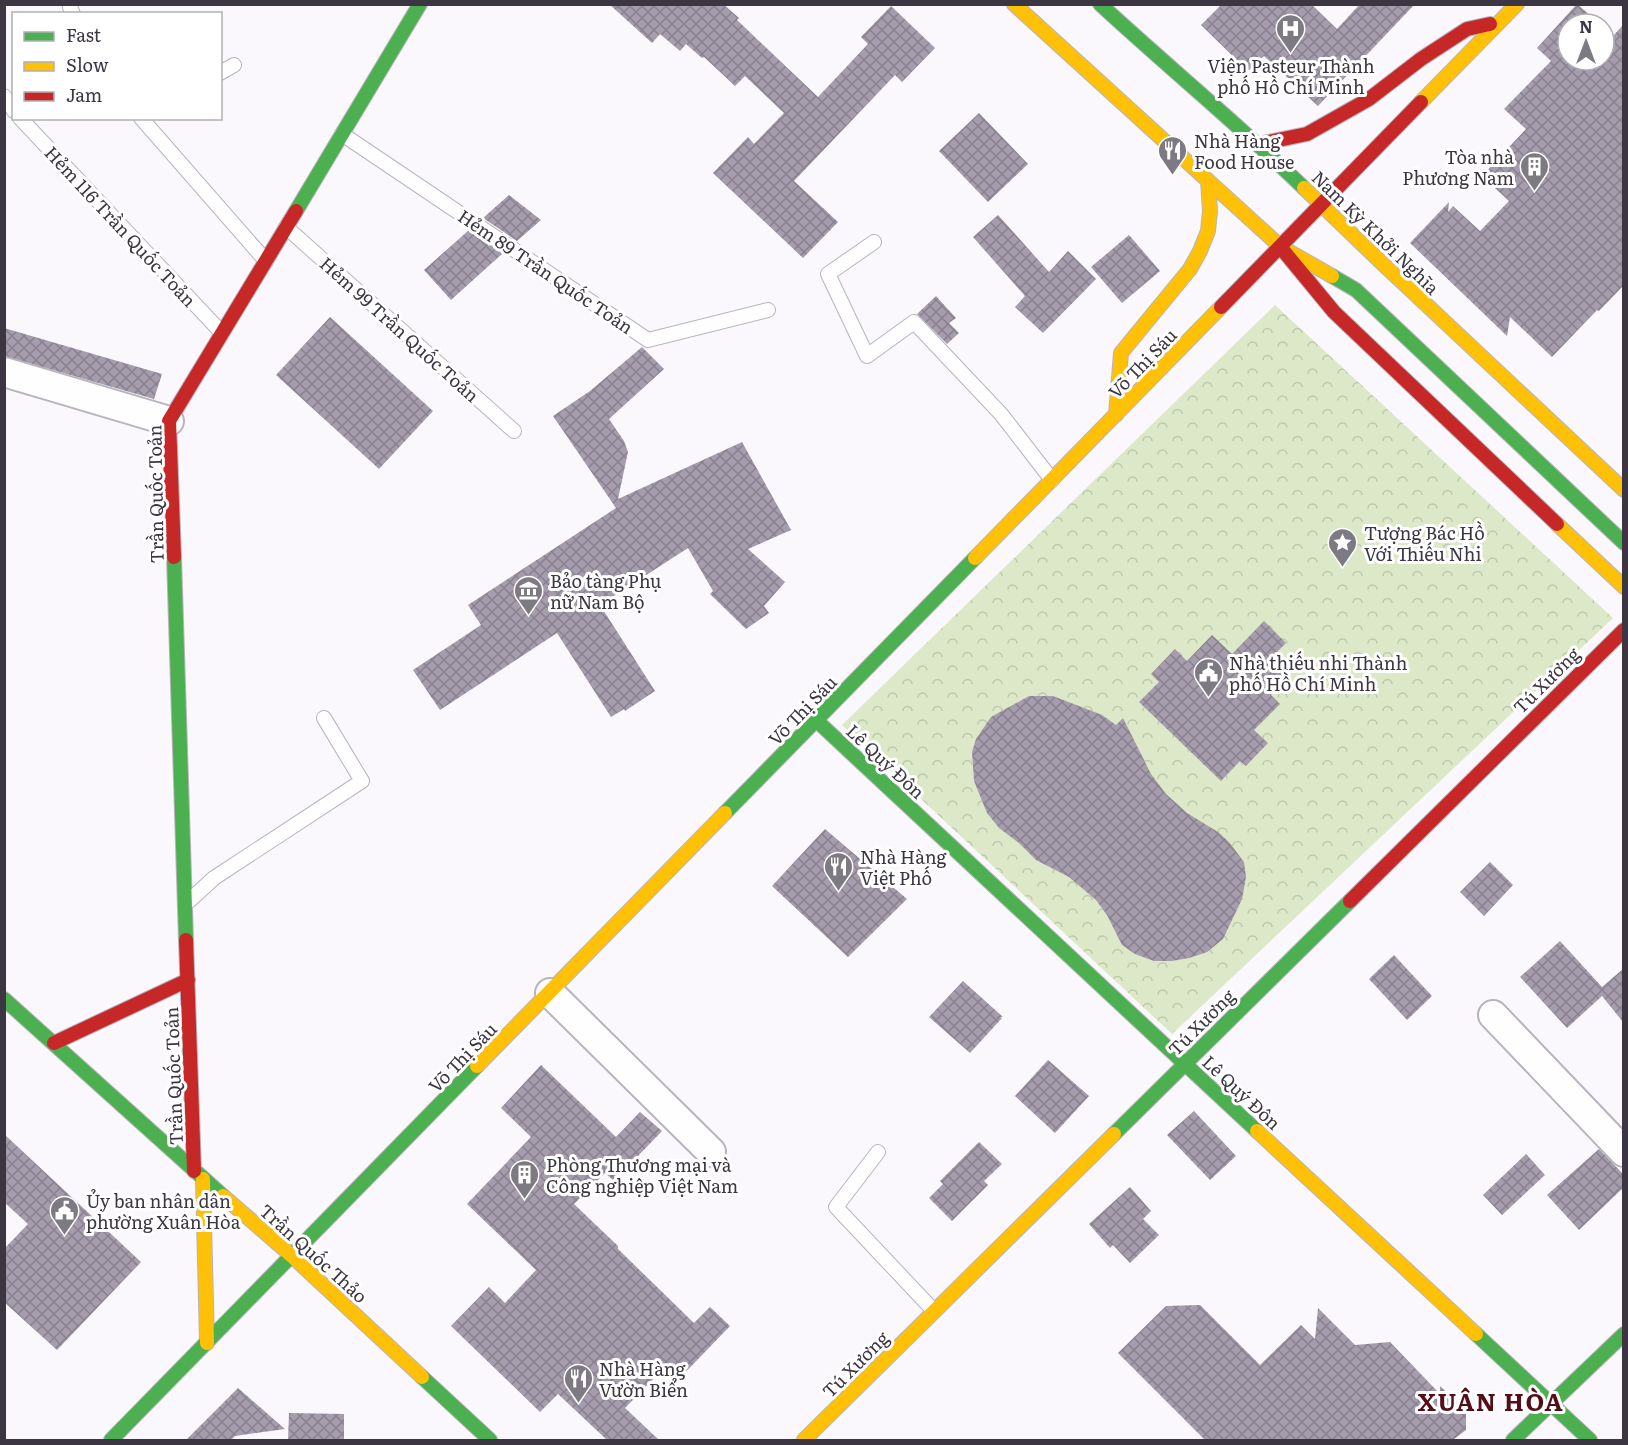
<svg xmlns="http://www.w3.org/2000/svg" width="1628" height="1445" font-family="Literata,serif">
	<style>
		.park { fill: url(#park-crowns) }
		.building { fill: url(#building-cross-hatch) }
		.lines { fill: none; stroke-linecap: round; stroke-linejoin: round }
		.lane-casing { stroke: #b8b4bd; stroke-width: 16 }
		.street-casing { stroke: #b8b4bd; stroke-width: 32 }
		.fast-casing { stroke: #b8b4bd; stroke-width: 16 }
		.slow-casing { stroke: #b8b4bd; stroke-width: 16 }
		.jam-casing { stroke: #b8b4bd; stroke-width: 16 }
		.lane { stroke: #fefeff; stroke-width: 14 }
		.street { stroke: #fefeff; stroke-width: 28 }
		.fast { stroke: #4caf50; stroke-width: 14 }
		.slow { stroke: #ffc107; stroke-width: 14 }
		.jam { stroke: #c62828; stroke-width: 14 }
		.labels { text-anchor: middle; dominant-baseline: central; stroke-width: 6; stroke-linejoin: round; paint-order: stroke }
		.poi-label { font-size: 18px; fill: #3c3643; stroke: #fff; text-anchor: start }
		.street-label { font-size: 18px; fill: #3c3643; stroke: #fff }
		.district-label { font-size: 24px; font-weight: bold; letter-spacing: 1.5px; fill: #540e17; stroke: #fff }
	</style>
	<defs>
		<pattern id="park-crowns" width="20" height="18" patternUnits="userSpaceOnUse" patternTransform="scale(1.5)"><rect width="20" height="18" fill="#dce8c7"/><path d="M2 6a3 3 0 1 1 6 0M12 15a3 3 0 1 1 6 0" fill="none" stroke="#bec8ac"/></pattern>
		<pattern id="building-cross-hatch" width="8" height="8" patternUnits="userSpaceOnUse" patternTransform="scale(1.5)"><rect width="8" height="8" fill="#a59dad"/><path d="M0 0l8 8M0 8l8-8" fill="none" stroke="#88818e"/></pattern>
	</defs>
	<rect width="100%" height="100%" fill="#faf8fd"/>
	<path class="park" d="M1275,305L1613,618L1172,1034L842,725Z"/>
	<path class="building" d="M609,4H723L739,18L737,20L818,97L868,44L861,37L891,6L935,48L902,82L895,75L794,181L838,222L803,258L713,173L748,137L754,144L784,113L745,76L735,86L704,57L702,58L686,44L680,51L660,34L652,43Z
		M1222,4H1311L1337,29L1360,4H1415L1318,106L1264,56L1248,71L1201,25Z
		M1577,4L1600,24H1568V60H1604V28L1613,36L1623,25V286L1599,311L1597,310L1552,357L1510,317L1507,336L1410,243L1449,202L1448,212L1453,206L1480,231L1509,201L1482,176L1526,129L1504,109L1551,61L1537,48Z
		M979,113L1028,164L988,202L939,151Z
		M509,195L541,220L517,241L483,218Z
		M998,215L1049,272L1068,251L1096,279L1043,333L1015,307L1025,296L973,237Z
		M469,230L503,253L451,300L424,270Z
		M1129,235L1160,271L1122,303L1091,267Z
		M936,296L956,318L949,323L959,333L947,344L917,314Z
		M330,317L433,411L379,469L276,375Z
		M4,328L162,374L154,399L4,356Z
		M642,347L664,369L609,419L624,441L628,452L618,499L742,442L791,530L748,549L785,582L764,606L769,613L746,629L710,594L713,591L688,548L600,605L655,691L625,711L624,709L611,717L557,633L440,710L413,670L481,625L468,605L616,508L553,416L590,391Z
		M1264,621L1286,643L1270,659L1289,677L1271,695L1280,704L1254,730L1268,743L1246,766L1240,761L1221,781L1139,702L1159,682L1151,674L1175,649L1187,661L1212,635L1232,654Z
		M1029,696H1053L1102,715L1116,725L1123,718L1151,774L1166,794L1187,813L1218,832L1229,842L1244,862L1246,877L1242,899L1223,939L1207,952L1189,958L1172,961H1154L1135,954L1122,945L1107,915L1096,900L1069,877L1036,860L1019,843L999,828L987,813L974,781L972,752L976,739L991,717Z
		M825,829L907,899L848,957L772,886Z
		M1490,862L1513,885L1484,916L1460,892Z
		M1560,941L1602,987L1623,969V1022L1602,996L1567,1028L1520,977Z
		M1394,955L1432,996L1407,1020L1369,979Z
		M963,981L1003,1017H1000L1002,1018L970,1053L929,1017Z
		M1048,1060L1089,1096L1055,1133L1015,1096Z
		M541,1065L616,1137L640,1112L662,1131L614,1181L605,1173L574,1204L618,1246V1249L694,1323L710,1307L730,1326L676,1382L663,1369L625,1408L659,1440H607L558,1394L540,1412L451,1326L489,1287L505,1303L536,1270L467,1204L531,1137L501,1108Z
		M1194,1111L1236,1156L1210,1180L1167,1135Z
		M4,1134L141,1262L57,1350L4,1302V1249L28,1224L4,1202Z
		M979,1142L1002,1164L984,1181L988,1185L952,1221L929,1198L943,1184L940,1181Z
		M1599,1149L1623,1174V1188L1579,1230L1547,1195Z
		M1526,1154L1545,1175L1502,1215L1483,1195Z
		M1130,1187L1151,1211L1143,1219L1159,1235L1130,1263L1113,1245L1110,1248L1089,1224Z
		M1200,1305L1260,1365L1301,1325L1315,1339L1318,1308L1355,1345L1390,1342L1440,1394V1386L1466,1410V1430L1453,1440H1205L1118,1353L1166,1306Z
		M238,1388L285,1429L235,1436L231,1440H186Z
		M289,1413L344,1414V1440H288Z"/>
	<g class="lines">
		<defs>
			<path id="lane" d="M71,4L70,7L73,14
				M220,73L234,65
				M4,96L14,111
				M20,118L222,333
				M141,118L266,261
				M342,134L648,340L768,310
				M286,227L514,431
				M874,242L828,274L867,356L914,322L1001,414L1052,480
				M189,901L214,878L362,781L324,718
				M878,1152L836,1207L934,1311"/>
			<path id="street" d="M4,372L169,421
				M550,993L711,1152
				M1493,1015L1624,1152"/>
			<path id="fast" d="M1100,4C1167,66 1238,124 1304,188
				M296,211L420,4
				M1332,276L1356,290L1624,543
				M174,557L186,940
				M817,721L1257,1131
				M725,813L975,558
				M4,999L223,1196
				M1114,1134L1350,901
				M1476,1334L1590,1440
				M422,1377L490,1440
				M111,1440L477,1066
				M1513,1440L1624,1334"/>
			<path id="slow" d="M1014,4L1281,247L1332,276
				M1421,102L1517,4
				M1304,188L1383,264L1624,490
				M1116,415L1121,353L1190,269L1200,251L1208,231L1210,211L1208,181
				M1557,524L1624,587
				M975,558L1221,307
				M477,1066L725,813
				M1257,1131L1476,1334
				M203,1179L207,1343
				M223,1196L292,1256L422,1377
				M804,1440L1114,1134"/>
			<path id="jam" d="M1259,144L1307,134L1369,99L1421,59L1467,29L1490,24
				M1282,249L1334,312L1557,524
				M1221,307L1421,102
				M174,557L169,421L296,211
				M1350,901L1624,630
				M186,940L194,1171
				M54,1043L188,980"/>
		</defs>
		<use href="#lane" class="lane-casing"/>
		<use href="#street" class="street-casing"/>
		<use href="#fast" class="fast-casing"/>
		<use href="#slow" class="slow-casing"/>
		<use href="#jam" class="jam-casing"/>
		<use href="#lane" class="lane"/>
		<use href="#street" class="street"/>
		<use href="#fast" class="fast"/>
		<use href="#slow" class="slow"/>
		<use href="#jam" class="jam"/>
	</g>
	<defs>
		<symbol id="hospital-pin" viewBox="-11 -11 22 30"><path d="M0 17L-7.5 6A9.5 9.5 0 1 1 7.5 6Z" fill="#7e7a84" stroke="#fff"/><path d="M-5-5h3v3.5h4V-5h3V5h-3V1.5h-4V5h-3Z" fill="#fff"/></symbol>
		<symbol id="restaurant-pin" viewBox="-11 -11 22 30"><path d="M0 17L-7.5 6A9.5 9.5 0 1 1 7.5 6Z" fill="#7e7a84" stroke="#fff"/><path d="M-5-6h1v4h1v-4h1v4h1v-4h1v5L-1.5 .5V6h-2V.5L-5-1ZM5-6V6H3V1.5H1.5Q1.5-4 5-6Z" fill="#fff"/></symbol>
		<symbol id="building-pin" viewBox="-11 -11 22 30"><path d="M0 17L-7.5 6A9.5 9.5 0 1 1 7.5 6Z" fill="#7e7a84" stroke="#fff"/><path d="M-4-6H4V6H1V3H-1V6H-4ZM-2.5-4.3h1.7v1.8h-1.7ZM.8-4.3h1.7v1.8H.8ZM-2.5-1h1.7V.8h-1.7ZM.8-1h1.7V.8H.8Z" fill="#fff"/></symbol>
		<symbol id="sight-pin" viewBox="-11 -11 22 30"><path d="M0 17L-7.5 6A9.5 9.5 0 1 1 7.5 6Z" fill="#7e7a84" stroke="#fff"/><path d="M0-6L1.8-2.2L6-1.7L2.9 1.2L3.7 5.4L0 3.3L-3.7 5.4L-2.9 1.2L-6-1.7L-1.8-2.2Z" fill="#fff"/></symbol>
		<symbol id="museum-pin" viewBox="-11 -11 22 30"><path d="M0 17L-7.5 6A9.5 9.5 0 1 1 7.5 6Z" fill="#7e7a84" stroke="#fff"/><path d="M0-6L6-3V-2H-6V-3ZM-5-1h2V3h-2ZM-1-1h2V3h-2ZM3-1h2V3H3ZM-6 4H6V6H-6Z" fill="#fff"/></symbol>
		<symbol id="civic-pin" viewBox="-11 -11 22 30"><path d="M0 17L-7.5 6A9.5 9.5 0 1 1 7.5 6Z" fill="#7e7a84" stroke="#fff"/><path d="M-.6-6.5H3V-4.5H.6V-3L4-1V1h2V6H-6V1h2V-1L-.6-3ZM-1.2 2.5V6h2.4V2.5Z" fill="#fff"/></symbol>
	</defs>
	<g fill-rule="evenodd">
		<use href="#hospital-pin" x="1274" y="12" width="33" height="45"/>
		<use href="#restaurant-pin" x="1156" y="134" width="33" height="45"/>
		<use href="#building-pin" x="1518" y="150" width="33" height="45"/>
		<use href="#sight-pin" x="1326" y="526" width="33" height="45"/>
		<use href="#museum-pin" x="512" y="574" width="33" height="45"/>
		<use href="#civic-pin" x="1192" y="656" width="33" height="45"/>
		<use href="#restaurant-pin" x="822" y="850" width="33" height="45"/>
		<use href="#building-pin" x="508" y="1158" width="33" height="45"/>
		<use href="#civic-pin" x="48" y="1194" width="33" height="45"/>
		<use href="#restaurant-pin" x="562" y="1362" width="33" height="45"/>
	</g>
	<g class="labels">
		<g class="poi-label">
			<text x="1291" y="65" text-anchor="middle">Viện Pasteur Thành<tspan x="1291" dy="21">phố Hồ Chí Minh</tspan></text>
			<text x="1194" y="140">Nhà Hàng<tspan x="1194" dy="21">Food House</tspan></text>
			<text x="1514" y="156" text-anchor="end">Tòa nhà<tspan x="1514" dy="21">Phương Nam</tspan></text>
			<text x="1364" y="532">Tượng Bác Hồ<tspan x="1364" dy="21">Với Thiếu Nhi</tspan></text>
			<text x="550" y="580">Bảo tàng Phụ<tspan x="550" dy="21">nữ Nam Bộ</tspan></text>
			<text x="1229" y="662">Nhà thiếu nhi Thành<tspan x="1229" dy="21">phố Hồ Chí Minh</tspan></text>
			<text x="860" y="856">Nhà Hàng<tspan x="860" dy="21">Việt Phố</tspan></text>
			<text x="546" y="1164">Phòng Thương mại và<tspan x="546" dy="21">Công nghiệp Việt Nam</tspan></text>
			<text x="86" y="1200">Ủy ban nhân dân<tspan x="86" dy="21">phường Xuân Hòa</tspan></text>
			<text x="599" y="1368">Nhà Hàng<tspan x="599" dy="21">Vườn Biển</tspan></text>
		</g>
		<g class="street-label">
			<text transform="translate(121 226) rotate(47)">Hẻm 116 Trần Quốc Toản</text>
			<text transform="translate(1376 232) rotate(44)">Nam Kỳ Khởi Nghĩa</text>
			<text transform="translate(546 271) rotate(34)">Hẻm 89 Trần Quốc Toản</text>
			<text transform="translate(400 329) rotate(42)">Hẻm 99 Trần Quốc Toản</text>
			<text transform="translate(1142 363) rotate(-46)">Võ Thị Sáu</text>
			<text transform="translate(155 494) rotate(-91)">Trần Quốc Toản</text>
			<text transform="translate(1546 680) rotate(-45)">Tú Xương</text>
			<text transform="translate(802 710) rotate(-46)">Võ Thị Sáu</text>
			<text transform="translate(886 761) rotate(43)">Lê Quý Đôn</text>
			<text transform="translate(1201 1022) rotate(-45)">Tú Xương</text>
			<text transform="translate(462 1057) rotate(-46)">Võ Thị Sáu</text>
			<text transform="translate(173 1076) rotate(-92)">Trần Quốc Toản</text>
			<text transform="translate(1242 1092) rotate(43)">Lê Quý Đôn</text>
			<text transform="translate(314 1253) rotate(42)">Trần Quốc Thảo</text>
			<text transform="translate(855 1364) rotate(-45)">Tú Xương</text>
		</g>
		<g class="district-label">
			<text x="1491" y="1400">XUÂN HÒA</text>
		</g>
	</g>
	<rect width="1628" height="1445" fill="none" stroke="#3c3643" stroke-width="12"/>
	<rect x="12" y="12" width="210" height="108" fill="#ffffff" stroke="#b1afb4" stroke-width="1.5"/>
	<rect x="24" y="32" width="30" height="9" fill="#4caf50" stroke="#b1afb4" stroke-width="1.5"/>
	<text x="66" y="42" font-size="18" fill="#3c3643">Fast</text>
	<rect x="24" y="62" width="30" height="9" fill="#ffc107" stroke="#b1afb4" stroke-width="1.5"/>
	<text x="66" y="72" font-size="18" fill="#3c3643">Slow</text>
	<rect x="24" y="92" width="30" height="9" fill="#c62828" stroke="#b1afb4" stroke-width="1.5"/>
	<text x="66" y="102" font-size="18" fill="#3c3643">Jam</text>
	<g transform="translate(1586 42)"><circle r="28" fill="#ffffff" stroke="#b1afb4" stroke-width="1.5"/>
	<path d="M0-4.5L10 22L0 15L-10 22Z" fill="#7e7a84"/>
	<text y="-9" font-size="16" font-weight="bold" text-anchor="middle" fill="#3c3643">N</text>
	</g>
</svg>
